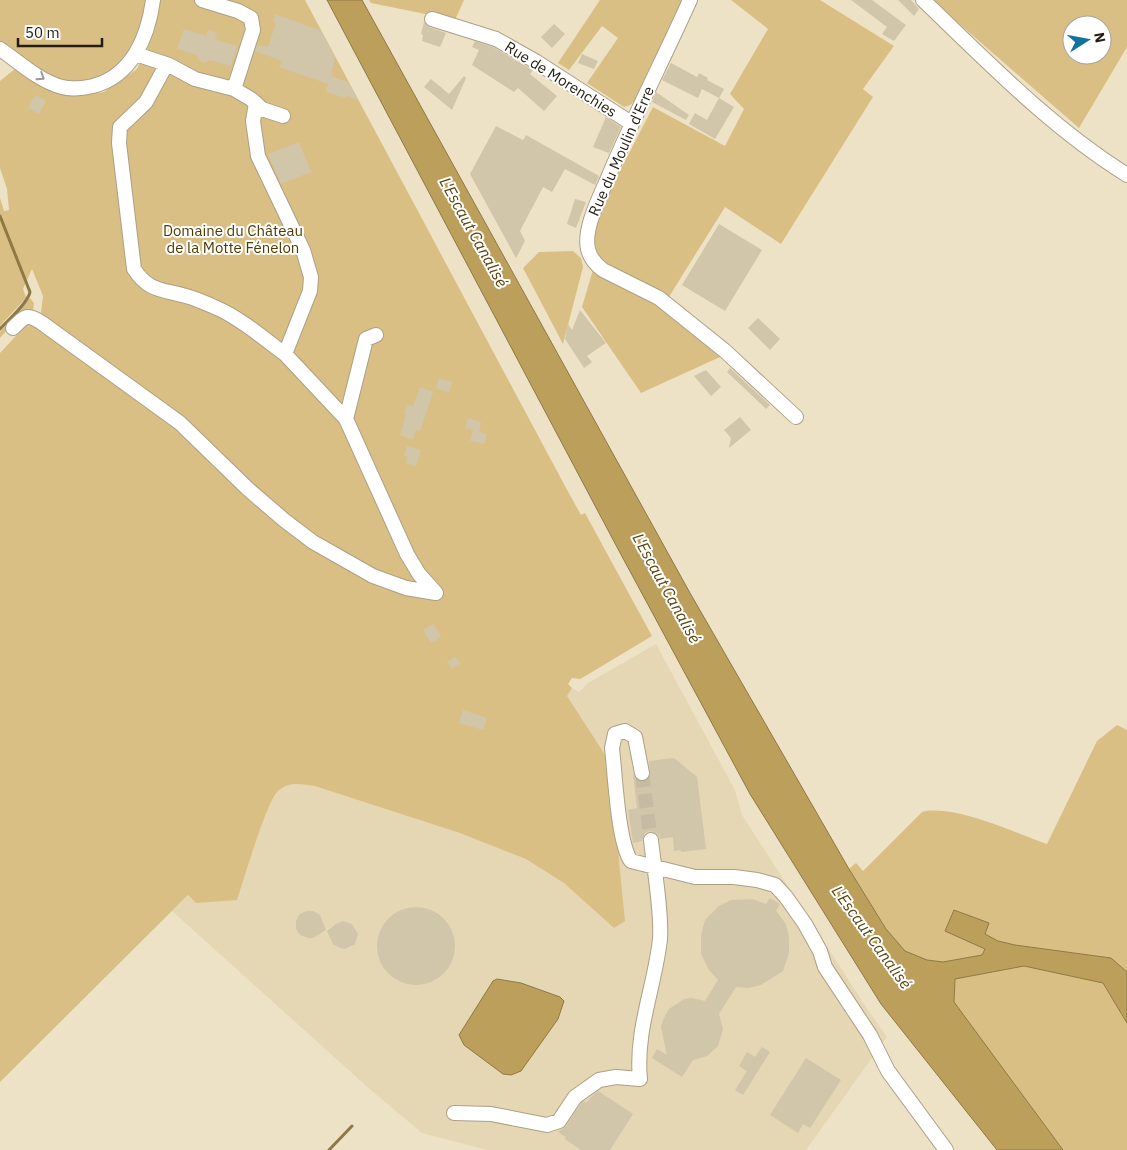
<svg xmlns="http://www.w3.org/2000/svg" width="1127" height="1150" font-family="'IBM Plex Sans',sans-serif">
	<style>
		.built { fill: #e5d6b4 }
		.green { fill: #d9bf84; fill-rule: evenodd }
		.water { fill: #bc9f5b; stroke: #8e7845 }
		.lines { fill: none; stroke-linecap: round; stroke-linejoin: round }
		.stream { stroke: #8e7845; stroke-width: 3 }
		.building { fill: #d1c5aa }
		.minor-tunnel { stroke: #c5bba2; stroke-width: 14; stroke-dasharray: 14 7; stroke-linecap: butt }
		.minor-casing { stroke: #aca086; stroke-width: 16 }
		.minor { stroke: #fff; stroke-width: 14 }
		.oneway { stroke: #9c9995 }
		.labels { text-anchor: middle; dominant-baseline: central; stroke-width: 4; stroke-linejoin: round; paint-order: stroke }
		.street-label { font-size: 15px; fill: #221d13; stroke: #fff }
		.park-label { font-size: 15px; fill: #4f3b00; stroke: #fff }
		.water-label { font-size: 16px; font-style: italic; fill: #5a450e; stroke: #fff }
	</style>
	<rect width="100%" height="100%" fill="#eee2c6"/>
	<path class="built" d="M312,545L537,739L572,688L579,692L588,683L656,644L735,790L742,815L868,1010L887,1037L806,1150H487L422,1133L372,1091L172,911L188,895L196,902Z"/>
	<path class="green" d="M0,0H148L137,40L120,63L108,74L95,80L65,83L42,72L0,42Z
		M158,0H305L565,486L581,515L585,513L652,636L587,675L580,679L572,678L568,684L572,688L567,696L609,761L625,921L614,928L564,883L526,859L460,833L315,786C302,784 288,781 278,791C267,800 243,882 237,900L196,903L188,895L0,1082V353L28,323L37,325L177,425L225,469L237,486L286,527L327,555L349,567L402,592L416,588L357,564L307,534L273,508L180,418L41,313L43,296L32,269L23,289L26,297L24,300L0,326V198L4,211L9,210L7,189L0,168V81L16,68L50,89L62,93L74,96L104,92L137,69L150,39Z
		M369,0H464L455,20L371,3Z
		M600,0H682L636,100L630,105L624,107L587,83L618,38L602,26L569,70L558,63Z
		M731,0H820L894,46L863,89L873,97L781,244L725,207L662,308L720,357L641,393L582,307L597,256L593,233L599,211L653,107L725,146L744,109L730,94L768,29Z
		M932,0H1127V47L1079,128ZM1072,25H1102V55H1072Z
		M573,251L581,258L583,267L563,344L523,268L539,252Z
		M30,298L34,303L33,311L19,317L0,338V332Z
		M1117,725L1127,730V972L1110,958L1015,945L998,941L985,934L988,924L955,910L985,950L982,955L943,962L927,960L905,951L886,929L849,869L856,863L863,871L922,812C954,804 1015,833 1047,844L1097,741Z
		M1024,966L1103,983L1127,1023V1150H1063L954,1002L955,979Z"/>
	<path class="water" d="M327,0H362L690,593L849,869L886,929L905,951L927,960L943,962L982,955L985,949L945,931L954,910L989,923L985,934L998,941L1015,945L1111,958L1127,972V1023L1103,983L1024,966L955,979L954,1002L1063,1150H997L881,1004L750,794L618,549Z
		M497,979L521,983L560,997L564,1001L558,1019L521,1071L511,1075L503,1074L464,1045L459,1035L493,981Z"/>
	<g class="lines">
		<path class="stream" d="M0,216L30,292C28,303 8,320 0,329
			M329,1150L352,1126"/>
	</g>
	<path class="building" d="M851,0H872L906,25L894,41L882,34L887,27Z
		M898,0H911L919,9L914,16Z
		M275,14L321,31L335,58L331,76L348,82L359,101L346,95V98L326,92L328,84L279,67L282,61L255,51L257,45L268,47L276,23L273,22Z
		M424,22L429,27L446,33L440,47L422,41L423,35L421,34Z
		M554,24L565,34L552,48L541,37Z
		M184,29L206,36L208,30L217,33L215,39L237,46L231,66L210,60L205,63L200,61L197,55L177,49Z
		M475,41L493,47L533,70L530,74L557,96L544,111L518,88L514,92L472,65L479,50L472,47Z
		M582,54L598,61L594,69L578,63Z
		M671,63L697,77L699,73L708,78L707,80L724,89L719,98L702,89L698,98L662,80Z
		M464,76L466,78L452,110L424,87L431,79L449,94Z
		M656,92L689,115L686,120L652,102Z
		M35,95L46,100L39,114L28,108Z
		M719,98L734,107L715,139L689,124L695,113L707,120Z
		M606,117L621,127L609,153L593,147Z
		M496,126L523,140L526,135L599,176L595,185L565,169L552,192L543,187L520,231L525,241L516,258L470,174Z
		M299,142L311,172L281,184L268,154Z
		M575,199L586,202L576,228L567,224Z
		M719,224L762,250L725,311L682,285Z
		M580,310L606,343L587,356L592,362L584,368L565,339L568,324L572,330Z
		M758,318L780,339L770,350L748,328Z
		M730,368L770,405L766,409L727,372Z
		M706,370L721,387L711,396L694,376Z
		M439,378L452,382L449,393L436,388Z
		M420,387L433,392L420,431L416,430L413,440L400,435L406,415L404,414L407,404L413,407Z
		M740,417L751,430L729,448L731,438L724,430Z
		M468,418L481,422L479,432L465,428Z
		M473,430L487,434L484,444L470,441Z
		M407,446L421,450L416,466L406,463L408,457L404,455Z
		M434,624L441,637L431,643L423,630Z
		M456,657L460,664L451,669L447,662Z
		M463,710L487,718L483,730L459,723Z
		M674,758L697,777L706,849L681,852V850L674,851L673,837L660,839L658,834L650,831L645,833L642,841L633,843L628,810L637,808L633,774L636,779L644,781L650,775L649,761Z
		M770,898L780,904L776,911L786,924L789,938V953L783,971L761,985L748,988L736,987L719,1014L723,1029L718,1046L707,1056L693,1060L682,1077L652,1058L657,1049L667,1055L661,1027L663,1020L669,1009L684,999L691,998L705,1001L718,980L709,970L701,954V936L705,920L719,906L731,900L752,899L766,904Z
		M377 946a39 39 0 1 1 78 0a39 39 0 1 1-78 0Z
		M306,911H313L320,915L326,930L313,938H308L300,935L296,929V921L299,915Z
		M343,921L352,924L358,934L355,944L345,949L340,948L333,944L327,931L336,924Z
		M762,1047L770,1052L743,1095L735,1090L747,1071L739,1066L747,1052L755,1057Z
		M806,1058L841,1080L810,1128L803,1124L798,1133L770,1115Z
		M598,1091L633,1114L610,1150H581L565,1139L566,1137L558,1132L566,1126L581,1103L584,1101L586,1103L591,1097Z"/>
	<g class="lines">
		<path class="minor-tunnel" d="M642,773L651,840"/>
		<defs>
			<path id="minor" d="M202,0L238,11L251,18L253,30L234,89
				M690,0C664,58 635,114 610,173C602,193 583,227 588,249C590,258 595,264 603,270L659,298L725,351L796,417
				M923,0C988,62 1050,127 1127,175
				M432,19L496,39L535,61L631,123
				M0,49C19,62 39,81 62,87C72,90 83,88 93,86C132,76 148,37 153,0
				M136,54L169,65L195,79L234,89L251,99L262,109L283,116
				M169,65L164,69L146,102L120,127L119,143L134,269C149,292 162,289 186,296C197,299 208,304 219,309C243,320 264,339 285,354L310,291L311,277L303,250L258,156L253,121L256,103
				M13,328C25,316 27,313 42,323L180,423L248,489L284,520L313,542L373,576L406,588L436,593
				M285,354L346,419L407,554L419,574L436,593
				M346,419L366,339L376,335
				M642,773L635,737L625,731L615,734L612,748C615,774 618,843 631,861L695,877H734L757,880L775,885L786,897L805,924L820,951L825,967L870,1035L888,1071L946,1150
				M454,1113L491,1114L547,1125L559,1121L575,1097L599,1080L616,1077L640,1079C635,1031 655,986 660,939C662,911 654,869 651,840"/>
		</defs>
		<use href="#minor" class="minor-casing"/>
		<use href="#minor" class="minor"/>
	</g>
	<defs><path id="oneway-chevron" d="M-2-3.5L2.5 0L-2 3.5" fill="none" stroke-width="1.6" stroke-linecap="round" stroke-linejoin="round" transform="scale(1.25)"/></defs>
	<use class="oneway" href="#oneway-chevron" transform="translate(41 77) rotate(33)"/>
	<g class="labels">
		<g class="street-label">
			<text transform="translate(561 79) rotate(32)">Rue de Morenchies</text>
			<text transform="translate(621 151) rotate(-66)">Rue du Moulin d'Erre</text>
		</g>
		<g class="park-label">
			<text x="233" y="230">Domaine du Château<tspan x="233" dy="17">de la Motte Fénelon</tspan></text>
		</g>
		<g class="water-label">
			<text transform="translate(474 232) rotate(61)">L'Escaut Canalisé</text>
			<text transform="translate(667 588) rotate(61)">L'Escaut Canalisé</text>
			<text transform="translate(872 937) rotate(54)">L'Escaut Canalisé</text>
		</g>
	</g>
	<g transform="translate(1087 40) rotate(79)"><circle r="24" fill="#ffffff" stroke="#a7a5a1"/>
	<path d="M0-4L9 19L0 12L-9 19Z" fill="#11729f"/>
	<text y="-8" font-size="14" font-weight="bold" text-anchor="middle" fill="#221d13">N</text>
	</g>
	<path d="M18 38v8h84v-8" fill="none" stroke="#221d13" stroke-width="2.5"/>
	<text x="25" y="38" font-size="15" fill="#221d13" stroke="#ffffff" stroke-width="4" paint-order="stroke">50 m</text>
</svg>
